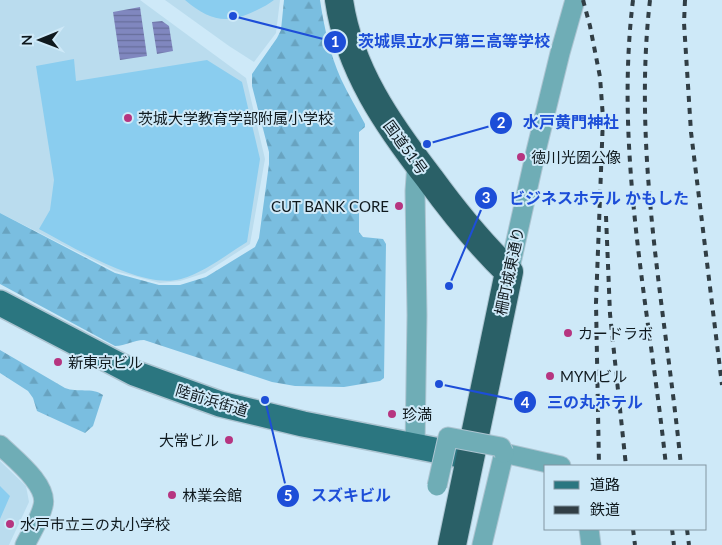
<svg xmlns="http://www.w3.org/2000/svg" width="722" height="545" font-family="Lato,'Noto Sans JP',sans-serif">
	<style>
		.built { fill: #badcee }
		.forest { fill: url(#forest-firs) }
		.garden { fill: #8acdef }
		.water { fill: url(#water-rules) }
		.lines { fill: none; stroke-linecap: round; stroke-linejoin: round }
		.minor-casing { stroke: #acc4d1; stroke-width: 21 }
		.major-casing { stroke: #acc4d1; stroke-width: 28 }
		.highway-casing { stroke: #acc4d1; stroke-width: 30 }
		.minor { stroke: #6fadb6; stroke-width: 19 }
		.major { stroke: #2b7680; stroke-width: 25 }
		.highway { stroke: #2a6067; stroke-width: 28 }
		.rail { stroke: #313e45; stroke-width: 4; stroke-dasharray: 6 6; stroke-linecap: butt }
		.minor-bridge-casing { stroke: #acc4d1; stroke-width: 21; stroke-linecap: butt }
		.minor-bridge { stroke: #6fadb6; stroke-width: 19 }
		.poi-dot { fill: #b63580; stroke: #cee9f8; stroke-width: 2 }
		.labels { text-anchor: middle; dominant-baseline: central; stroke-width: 4; stroke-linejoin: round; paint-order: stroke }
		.poi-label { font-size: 15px; fill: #0f191e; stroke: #cee9f8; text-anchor: start }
		.street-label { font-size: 15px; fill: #0f191e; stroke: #cee9f8 }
		.leader { fill: none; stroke: #1d4ed8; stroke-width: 2 }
		.callout-dot { fill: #1d4ed8; stroke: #cee9f8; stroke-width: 2 }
		.mark-label { font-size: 15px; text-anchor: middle; font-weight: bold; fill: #fff }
		.callout-label { font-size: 16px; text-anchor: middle; font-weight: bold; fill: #1d4ed8; stroke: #cee9f8; stroke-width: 4; stroke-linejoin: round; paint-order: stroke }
	</style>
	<defs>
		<pattern id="forest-firs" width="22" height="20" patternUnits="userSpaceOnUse" patternTransform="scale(1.25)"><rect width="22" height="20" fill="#7abee0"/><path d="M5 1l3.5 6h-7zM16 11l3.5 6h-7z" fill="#68a3c0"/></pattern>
		<pattern id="water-rules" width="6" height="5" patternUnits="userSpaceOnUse" patternTransform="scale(1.25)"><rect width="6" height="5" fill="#8087bf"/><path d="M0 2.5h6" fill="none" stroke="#676e9b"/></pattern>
	</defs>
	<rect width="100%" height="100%" fill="#cee9f8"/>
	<path class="built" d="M0,0H140L246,78L265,159L250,244L205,273L180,281L160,283L115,271L0,213Z
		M165,0H280L276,33L254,62L229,46Z
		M0,461L26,486L29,502L9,545H0Z"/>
	<path class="forest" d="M284,0H320C324,27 330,54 341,79C348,94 357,109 365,124V127L359,132V232L363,237L383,239L386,244L384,378L380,381L344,387L295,386L272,382L144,340C133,340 126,346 115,346L0,284V213L115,273L159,285H180L206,277L255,247L259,238L269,164V152L252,86V74L277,38L281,30Z
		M0,350L65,388C78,393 92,387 103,395L93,426L85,433L37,411L33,398L28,391L0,373Z"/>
	<path class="garden" d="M185,0H274C269,4 263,7 257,10C227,25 210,21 185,0Z
		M74,59L76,81L207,60L242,82L260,159L247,242C226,255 205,272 181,279C142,290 73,247 39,229L50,210L54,180L36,66Z
		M0,486L10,496L0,519Z"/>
	<path class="water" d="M140,7L147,56L120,60L113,12Z
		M162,21L169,26L173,51L157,54L152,22Z"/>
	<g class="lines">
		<defs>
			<path id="minor" d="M509,272L536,151L560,53L575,0
				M0,445C13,458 49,485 43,506C40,519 31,533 25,545
				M415,447L417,315L415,191L417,163
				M589,529L591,545
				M482,545L504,453L561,466"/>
			<path id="major" d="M0,303L134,373L220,404L303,424L470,457"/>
			<path id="highway" d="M339,0C349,69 388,125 430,179C454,212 480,244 509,272L452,545"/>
		</defs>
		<use href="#minor" class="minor-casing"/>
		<use href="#major" class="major-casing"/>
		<use href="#highway" class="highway-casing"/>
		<use href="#minor" class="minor"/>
		<use href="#major" class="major"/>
		<use href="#highway" class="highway"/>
		<path class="rail" d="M583,0L590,26L600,77L603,118L596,303L599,466
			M633,0C614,155 650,312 666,466
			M650,0C632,156 666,312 681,466
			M685,0L684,23L691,132L722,385
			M606,216L610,314L626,466
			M633,529L635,545
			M672,529L674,545
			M687,529L689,545"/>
		<defs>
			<path id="minor-bridge" d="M437,486L448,437L501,447L504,453"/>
		</defs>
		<use href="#minor-bridge" class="minor-bridge-casing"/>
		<use href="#minor-bridge" class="minor-bridge"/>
	</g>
	<g class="poi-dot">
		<circle cx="128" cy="118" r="5"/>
		<circle cx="521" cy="157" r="5"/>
		<circle cx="399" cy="206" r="5"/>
		<circle cx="568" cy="333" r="5"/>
		<circle cx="58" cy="362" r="5"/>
		<circle cx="550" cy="376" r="5"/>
		<circle cx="392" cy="414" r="5"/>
		<circle cx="229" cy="440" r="5"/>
		<circle cx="172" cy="495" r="5"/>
		<circle cx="10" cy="524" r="5"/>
	</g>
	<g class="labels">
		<g class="poi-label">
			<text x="138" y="118">茨城大学教育学部附属小学校</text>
			<text x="531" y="157">徳川光圀公像</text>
			<text x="389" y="206" text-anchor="end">CUT BANK CORE</text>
			<text x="578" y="333">カードラボ</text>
			<text x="68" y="362">新東京ビル</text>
			<text x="560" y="376">MYMビル</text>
			<text x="402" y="414">珍満</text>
			<text x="219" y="440" text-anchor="end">大常ビル</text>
			<text x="182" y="495">林業会館</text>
			<text x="20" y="524">水戸市立三の丸小学校</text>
		</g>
		<g class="street-label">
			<text transform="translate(406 147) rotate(54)">国道51号</text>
			<text transform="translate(509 271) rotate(-78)">柵町城東通り</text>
			<text transform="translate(212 400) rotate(17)">陸前浜街道</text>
		</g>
	</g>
	<path class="leader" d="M233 16L335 42M427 144L501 123M449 286L486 198M439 384L525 402M265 400L288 496"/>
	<g class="callout-dot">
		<circle cx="233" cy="16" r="5"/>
		<circle cx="427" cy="144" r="5"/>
		<circle cx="449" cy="286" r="5"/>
		<circle cx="439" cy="384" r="5"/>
		<circle cx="265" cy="400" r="5"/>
		<circle cx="335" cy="42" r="12"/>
		<circle cx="501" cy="123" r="12"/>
		<circle cx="486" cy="198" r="12"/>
		<circle cx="525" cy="402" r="12"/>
		<circle cx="288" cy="496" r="12"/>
	</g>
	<g class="mark-label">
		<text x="335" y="47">1</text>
		<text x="501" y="128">2</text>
		<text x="486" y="203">3</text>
		<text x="525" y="408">4</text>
		<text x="288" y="501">5</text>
	</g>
	<g class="callout-label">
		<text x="454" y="47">茨城県立水戸第三高等学校</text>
		<text x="571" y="128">水戸黄門神社</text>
		<text x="599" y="204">ビジネスホテル かもした</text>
		<text x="595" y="408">三の丸ホテル</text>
		<text x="351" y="501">スズキビル</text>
	</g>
	<rect x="544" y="465" width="162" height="65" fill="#cee9f8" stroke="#8296a1"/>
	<rect x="554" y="481" width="25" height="8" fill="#2b7680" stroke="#8296a1"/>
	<text x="590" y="490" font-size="15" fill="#0f191e">道路</text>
	<rect x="554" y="506" width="25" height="8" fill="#313e45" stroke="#8296a1"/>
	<text x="590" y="515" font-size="15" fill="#0f191e">鉄道</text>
	<g transform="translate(40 40) rotate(269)" stroke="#cee9f8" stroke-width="4" paint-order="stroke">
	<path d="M0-4L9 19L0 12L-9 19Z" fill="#0f191e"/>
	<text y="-8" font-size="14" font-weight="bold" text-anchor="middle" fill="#0f191e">N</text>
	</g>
</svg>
